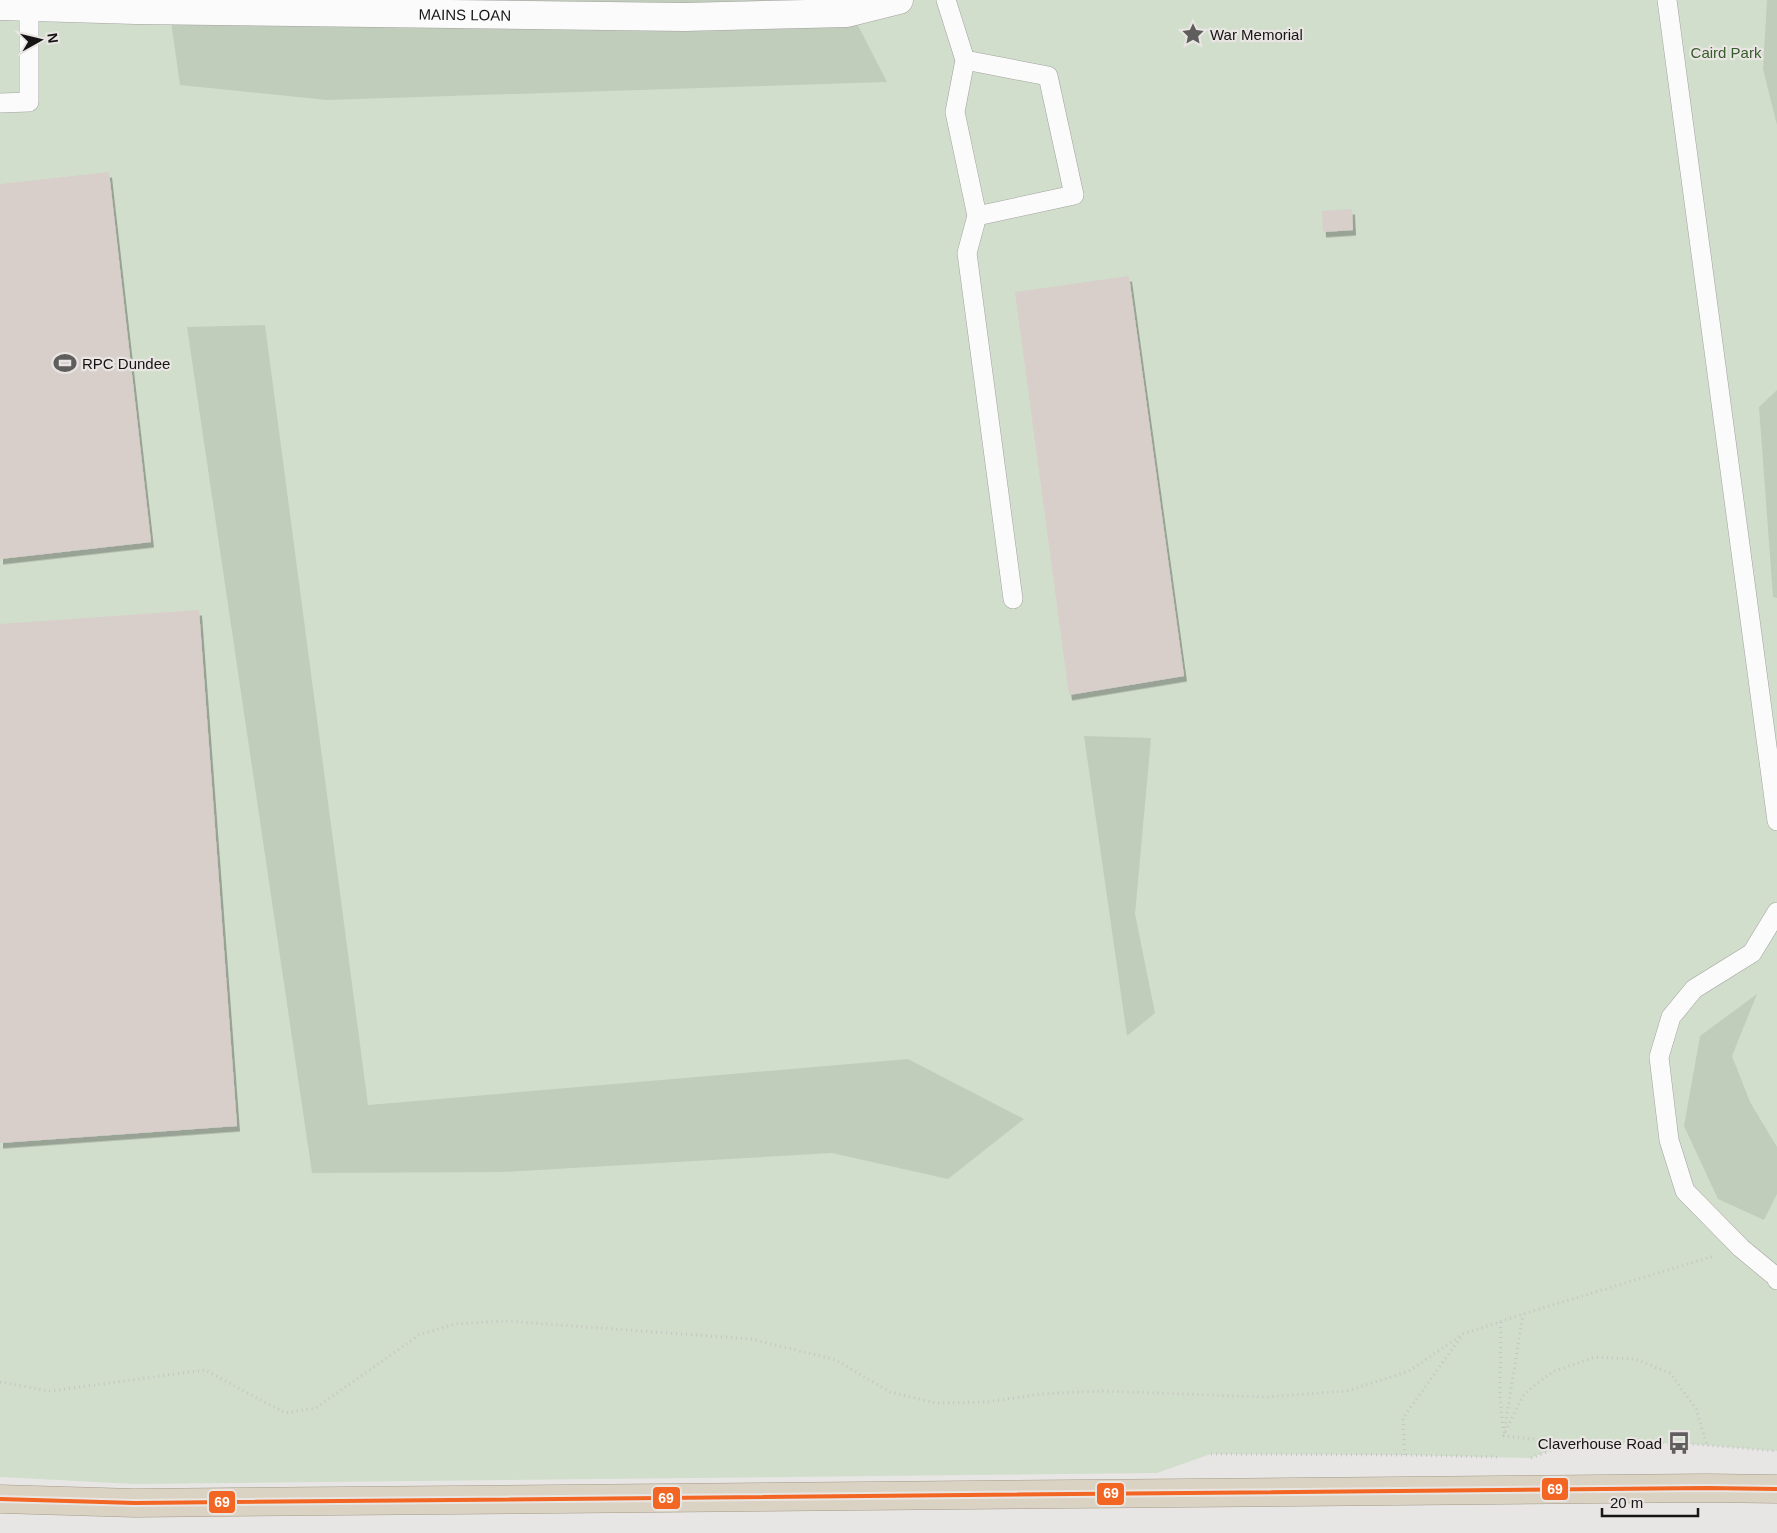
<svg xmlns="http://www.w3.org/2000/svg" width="1777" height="1533" font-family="Helvetica,sans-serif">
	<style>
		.green { fill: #d1decb }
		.forest { fill: #c0cdba }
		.building { fill: #d8cfcb; filter: url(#shadow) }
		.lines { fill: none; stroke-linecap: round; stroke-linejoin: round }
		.lane-casing { stroke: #a3a1a0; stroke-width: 20 }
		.street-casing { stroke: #a3a1a0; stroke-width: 29 }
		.highway-casing { stroke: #a49c8a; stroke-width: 29 }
		.path { stroke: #c5c5c4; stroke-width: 3; stroke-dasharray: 1 4; stroke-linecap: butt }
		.lane { stroke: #fcfbfb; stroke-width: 19 }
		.street { stroke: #fcfbfb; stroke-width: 28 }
		.highway { stroke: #dad2c2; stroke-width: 28 }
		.bus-1-casing { stroke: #e9e5e3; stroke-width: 8 }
		.bus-1 { stroke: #f26522; stroke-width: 4 }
		.labels { text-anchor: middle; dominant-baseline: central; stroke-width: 4.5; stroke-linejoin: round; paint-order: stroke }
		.street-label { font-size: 15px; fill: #161414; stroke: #e9e5e3 }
		.poi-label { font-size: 15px; fill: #161414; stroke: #e9e5e3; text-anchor: start }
		.park-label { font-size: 15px; fill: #365b2a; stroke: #e9e5e3 }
		.line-badge { stroke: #e9e5e3; stroke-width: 2 }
		.badge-label { font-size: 14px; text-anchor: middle; font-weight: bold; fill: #fff }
	</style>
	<defs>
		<filter id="shadow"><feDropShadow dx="3" dy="5.5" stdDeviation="0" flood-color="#0004"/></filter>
	</defs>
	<rect width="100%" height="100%" fill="#e8e6e4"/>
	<path class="green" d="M0,0H1777V1451L1679,1443H1571L1530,1458L1405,1455L1211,1454L1157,1473L134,1484L0,1477Z"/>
	<path class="forest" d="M168,0H845L887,82L327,100L180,85Z
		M1767,0H1777V125L1763,69Z
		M265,325L368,1105L908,1059L1024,1119L948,1179L832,1153L503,1172L312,1173L187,327Z
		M1777,390V598L1773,597L1759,407Z
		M1084,736L1151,738L1135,914L1155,1013L1127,1036Z
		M1757,994L1732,1056L1750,1102L1777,1147V1194L1764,1220L1718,1199L1684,1126L1700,1036Z"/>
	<path class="building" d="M109,172L151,542L0,559V184Z
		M1352,209L1353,230L1323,232L1322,211Z
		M1129,276L1184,676L1069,695L1015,292Z
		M199,610L237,1126L0,1143V624Z"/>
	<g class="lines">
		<defs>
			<path id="lane" d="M946,0L965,60L955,112L977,216L1074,195L1048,76L965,60
				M1667,0L1777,821
				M0,103L29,102V7
				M977,216L967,253L1013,599
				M1777,912L1752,953L1694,989L1671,1017L1659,1057L1669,1140L1685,1191L1741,1248L1776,1277L1777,1280"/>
			<g id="street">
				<path id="s1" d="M0,6L136,10L684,17L847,13L899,0"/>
			</g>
			<path id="highway" d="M0,1499L135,1503L1706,1488L1777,1489"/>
		</defs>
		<use href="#lane" class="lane-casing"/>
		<use href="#street" class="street-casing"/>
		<use href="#highway" class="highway-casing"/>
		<path class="path" d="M1501,1322L1500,1395L1503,1431
			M0,1382L50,1391L205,1370L285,1413L316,1408L419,1335L454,1324L505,1321L751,1339L836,1360L890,1392L935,1403L987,1402L1041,1394L1101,1391L1266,1397L1347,1391L1409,1371L1463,1334L1523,1314L1714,1256
			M1504,1433L1523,1314
			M1503,1436L1524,1394L1552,1372L1595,1357L1635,1359L1670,1373L1696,1409L1707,1445
			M1503,1436L1571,1443H1679L1777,1451
			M1211,1454L1405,1455L1498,1457
			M1405,1455L1403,1418L1461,1337
			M1531,1458L1571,1443"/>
		<use href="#lane" class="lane"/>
		<use href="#street" class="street"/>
		<use href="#highway" class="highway"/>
		<defs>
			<path id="bus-1" d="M0,1499L135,1503L1706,1488L1777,1489"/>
		</defs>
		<use href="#bus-1" class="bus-1-casing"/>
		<use href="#bus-1" class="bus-1"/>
	</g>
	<defs>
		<symbol id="sight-bare" viewBox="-9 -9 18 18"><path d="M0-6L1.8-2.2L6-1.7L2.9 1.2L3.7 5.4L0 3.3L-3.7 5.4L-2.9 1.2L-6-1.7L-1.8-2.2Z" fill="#605e5d" stroke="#e9e5e3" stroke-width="2.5" paint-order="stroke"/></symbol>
		<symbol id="stadium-bare" viewBox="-9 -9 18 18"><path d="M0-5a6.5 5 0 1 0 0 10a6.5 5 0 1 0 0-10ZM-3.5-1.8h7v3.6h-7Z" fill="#605e5d" stroke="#e9e5e3" stroke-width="2.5" paint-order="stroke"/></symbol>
		<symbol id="bus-bare" viewBox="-9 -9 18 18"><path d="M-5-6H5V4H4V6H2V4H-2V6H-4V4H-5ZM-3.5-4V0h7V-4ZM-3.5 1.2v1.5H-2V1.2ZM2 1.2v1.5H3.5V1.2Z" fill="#605e5d" stroke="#e9e5e3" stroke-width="2.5" paint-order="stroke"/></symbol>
	</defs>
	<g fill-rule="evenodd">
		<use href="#sight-bare" x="1177" y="18" width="32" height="32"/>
		<use href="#stadium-bare" x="49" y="347" width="32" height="32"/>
		<use href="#bus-bare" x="1663" y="1427" width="32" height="32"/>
	</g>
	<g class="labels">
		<g class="street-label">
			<text stroke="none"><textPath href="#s1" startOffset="465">MAINS LOAN</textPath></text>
		</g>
		<g class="poi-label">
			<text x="1210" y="34">War Memorial</text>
			<text x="82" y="363">RPC Dundee</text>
			<text x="1662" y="1443" text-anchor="end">Claverhouse Road</text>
		</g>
		<g class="park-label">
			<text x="1726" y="52">Caird Park</text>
		</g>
	</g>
	<g class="line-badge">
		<rect x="1541" y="1477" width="28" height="24" rx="5" fill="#f26522"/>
		<rect x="1096" y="1482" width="29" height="24" rx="5" fill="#f26522"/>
		<rect x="652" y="1486" width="29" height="24" rx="5" fill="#f26522"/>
		<rect x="208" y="1490" width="28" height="24" rx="5" fill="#f26522"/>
	</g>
	<g class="badge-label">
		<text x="1555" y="1494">69</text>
		<text x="1111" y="1498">69</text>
		<text x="666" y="1503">69</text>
		<text x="222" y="1507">69</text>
	</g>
	<g transform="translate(40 40) rotate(82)" stroke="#e9e5e3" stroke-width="4" paint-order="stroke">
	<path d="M0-4L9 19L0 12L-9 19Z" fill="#161414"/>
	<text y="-8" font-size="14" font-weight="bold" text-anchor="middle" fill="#161414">N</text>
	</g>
	<path d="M1602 1508v8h96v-8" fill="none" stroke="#161414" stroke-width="2.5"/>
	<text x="1610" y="1508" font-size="15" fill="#161414" stroke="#e9e5e3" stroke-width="4" paint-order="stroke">20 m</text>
</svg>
